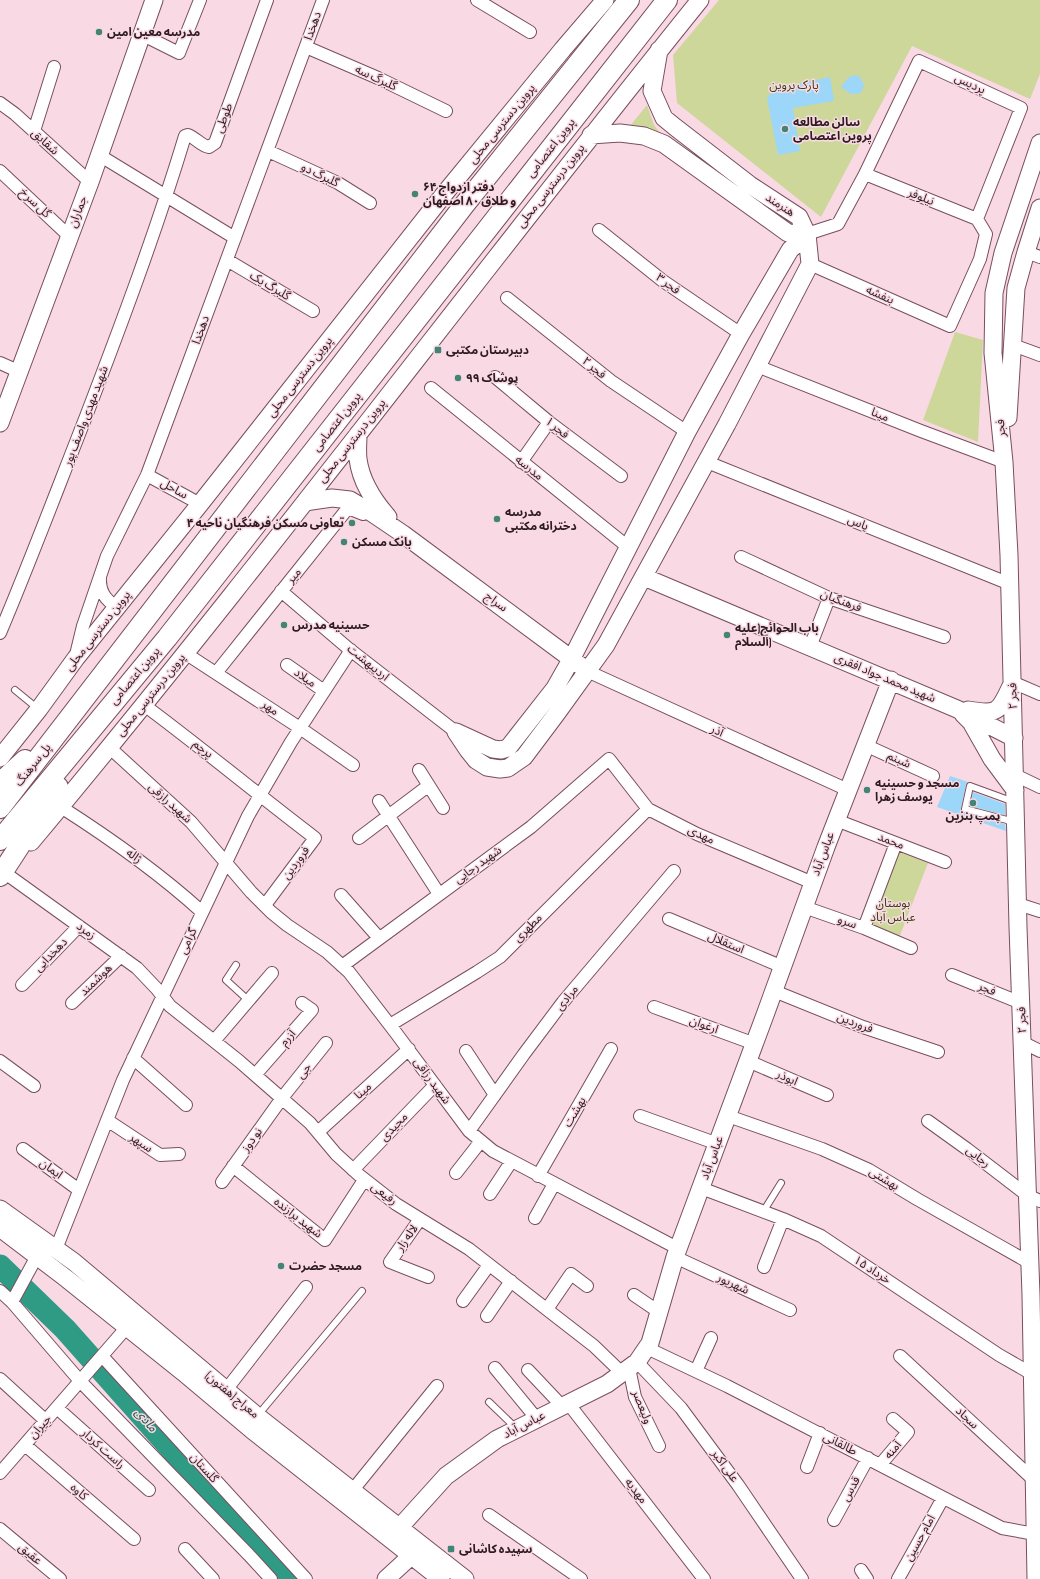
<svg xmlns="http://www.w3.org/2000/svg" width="1040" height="1579" font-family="'Sofia Sans Condensed','Noto Sans Arabic',sans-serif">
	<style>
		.green { fill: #cdd79a }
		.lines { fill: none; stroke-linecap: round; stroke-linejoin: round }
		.river { stroke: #2f9b85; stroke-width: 23 }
		.building { fill: #9cd6f9 }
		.lane-casing { stroke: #794e5e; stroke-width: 8 }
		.street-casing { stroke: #794e5e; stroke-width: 14 }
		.secondary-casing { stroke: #794e5e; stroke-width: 19 }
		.primary-casing { stroke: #794e5e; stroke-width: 22 }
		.lane { stroke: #fff; stroke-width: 6 }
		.street { stroke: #fff; stroke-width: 12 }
		.secondary { stroke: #fff; stroke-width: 17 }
		.primary { stroke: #fff; stroke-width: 20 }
		.poi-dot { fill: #438474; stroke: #f9dae4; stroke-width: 1.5 }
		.labels { text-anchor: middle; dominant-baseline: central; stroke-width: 3; stroke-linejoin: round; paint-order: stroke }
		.street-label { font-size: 12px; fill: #2d1b21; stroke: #f9dae4 }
		.poi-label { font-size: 12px; font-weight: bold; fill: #2d1b21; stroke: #f9dae4; text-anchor: start }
		.park-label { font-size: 12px; fill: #383d12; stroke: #f9dae4 }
		.water-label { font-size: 13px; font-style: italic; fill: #1c5649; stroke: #f9dae4 }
	</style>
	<rect width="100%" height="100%" fill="#f9dae4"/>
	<path class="green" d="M719,0H1040V74L1030,99L912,46L821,217L677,103L673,55Z
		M647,105L654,125L660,133L638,126H630Z
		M955,332L983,340L978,442L923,420Z
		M900,852L928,863L899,938L869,925Z"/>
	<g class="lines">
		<path class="river" d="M0,1266L65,1329L287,1579"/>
	</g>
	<path class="building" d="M854,75L860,77L864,85L862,91L857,94H851L841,87L848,78Z
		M830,77L834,101L793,108L800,151L778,155L767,98L774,89Z
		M950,776L968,782L966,785L961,808L962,812L1005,824L1006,831L937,807Z
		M973,792L1005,804V815L970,806Z"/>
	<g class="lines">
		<defs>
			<path id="lane" d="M15,690L37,708
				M1012,824L1007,820L965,809L970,786L1014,802
				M236,965L226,980L248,1000
				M763,1212L781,1183
				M489,1402L516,1428
				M258,1415L362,1291"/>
			<path id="street" d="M477,0L530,32
				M141,34L179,53L200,0
				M306,47L378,78L446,111
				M0,103L15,114L90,182
				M34,131L54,67
				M268,151L338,183L370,203
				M99,155L235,238
				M0,171L69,236
				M865,174L977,219
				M599,230L663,281L741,334
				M807,234L838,224L865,174L919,61L1021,108L977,219L986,234L980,259L950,326L810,264
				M1026,252L1040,257
				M227,260L313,311
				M507,298L611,381L687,432
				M1013,345L1040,355
				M0,363L18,371
				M757,366L921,431L1004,462
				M495,377L549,422L621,476
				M431,388L628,547
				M521,462L549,422
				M707,462L1010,584
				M147,475L200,504
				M741,557L829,598L944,637
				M100,577C99,591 105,600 117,607
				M281,591L349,649L456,732
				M0,633C30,562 57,490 85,419C121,325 156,232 185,136L188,135C196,138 201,146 209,147L215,143L267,0
				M810,647L829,598
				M185,653L300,728L353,765
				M76,655L83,626L107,556L147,475L323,0
				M287,665L324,691
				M587,671L848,790
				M216,673L348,508L363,514
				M1012,682L1040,694
				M144,705C202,748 257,794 315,838L265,905
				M865,745L933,776
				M110,748L191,822L251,892L271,912L287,925L327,952L349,972L396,1033L469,1131L493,1151L679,1249
				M419,770L443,808
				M1015,775L1040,787
				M379,801L439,894
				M61,807C111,839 157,871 202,912
				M836,820L945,862
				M359,838L428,786
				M5,873L137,968L157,989L170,1006L239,1061L310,1123L336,1154L359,1175L396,1204L469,1249L594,1346L622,1373
				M341,895L379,938
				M1018,904L1040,911
				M804,907L864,928L911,948
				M669,919L783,967
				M864,928L896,843
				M342,966L531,827L609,759L648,809L697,834L813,883
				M952,975L1021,1003
				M22,985L79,926
				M774,991L863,1027L938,1052
				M72,1003L121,956
				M654,1007L755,1044
				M390,1025L477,972L500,957L648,809
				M214,1041L272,973
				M1022,1042L1040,1051
				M466,1051L495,1095
				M133,1058L186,1105
				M0,1061L34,1086
				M748,1061L827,1095
				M255,1075L312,1010L302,1003
				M640,1116L718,1144
				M728,1116L822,1149L869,1170L917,1199L1030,1263
				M107,1120L160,1155L179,1154
				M928,1121L967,1149L1027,1195L1040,1201
				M469,1131L524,1054L563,1002L674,871
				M318,1132L409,1049
				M23,1149L79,1190
				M233,1166L325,1240L364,1180
				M353,1170L435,1085
				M456,1173L481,1141
				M538,1176L611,1049
				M222,1182L282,1098L326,1043
				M701,1188L783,1219L821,1236L999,1355L1032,1374
				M490,1194L511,1162
				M535,1218L554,1184
				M420,1219L390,1262L428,1277
				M56,1249L123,1080L248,816L291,742L351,650
				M675,1257L790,1310
				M764,1267L783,1219
				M0,1291L12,1302L80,1381L249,1555L271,1579
				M634,1295L659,1312
				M463,1301L489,1265
				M12,1302L37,1256
				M547,1309L571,1274L587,1286
				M487,1316L511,1281
				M647,1348L727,1386L1002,1528L1035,1534
				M102,1356L306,1579
				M900,1356L1034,1480L1039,1482
				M637,1362L681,1408L738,1485L802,1579
				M495,1368L537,1419
				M629,1368L635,1397L659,1446
				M528,1370L562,1406
				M696,1371L711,1338
				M0,1379L46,1421
				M226,1390L306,1287
				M568,1403L704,1579
				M57,1408L149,1490
				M25,1445L134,1539
				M880,1465L908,1432L893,1419
				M807,1467L820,1433
				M0,1473L127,1327
				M352,1491L437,1386
				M489,1515L581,1579
				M834,1520L868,1458
				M0,1529L60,1579
				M185,1549L213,1579
				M861,1570L867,1579
				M898,1579L943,1498"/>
			<path id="secondary" d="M591,135L620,133L644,136L664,144L788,233L807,234
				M1008,418L1016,288L1026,252L1040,208
				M0,423L90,182L154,0
				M358,434C358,442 357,451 358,459C361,482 373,500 388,517
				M305,502L332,498L350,500L372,513L403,534L581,666
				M644,577L957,709L1014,738
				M968,710C998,715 999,712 1011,686
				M963,714L971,722L992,759L1015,790
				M456,732L468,750L476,760L487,767L500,769L508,768L524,757L557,713L606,645L727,424L810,264L807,234L799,217L750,185L675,127L664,118L652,91L659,50
				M456,732L493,749L501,750L508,748L555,688L572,658L687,432L741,334L790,250L807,234
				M0,758L39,709L76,658L200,504L445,193L563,49L605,0
				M31,842C261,567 475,279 700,0
				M0,1209L74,1262L257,1416L465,1579
				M0,1228L67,1279L183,1372L252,1430L441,1579
				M399,1528L446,1476L497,1439L607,1384L637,1362L650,1343L675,1257L765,1015L826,847L891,680
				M386,1579L411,1556
				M1036,1579L1031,1295L1018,927L1009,555L1004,462L993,353L994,293L1003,253L1040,143"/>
			<path id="primary" d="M0,783L25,760
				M0,808L465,204L629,0
				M0,840L167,638L667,0
				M0,876L58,787"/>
		</defs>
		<use href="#lane" class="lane-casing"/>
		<use href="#street" class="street-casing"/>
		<use href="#secondary" class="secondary-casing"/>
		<use href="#primary" class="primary-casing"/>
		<use href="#lane" class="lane"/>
		<use href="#street" class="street"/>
		<use href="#secondary" class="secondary"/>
		<use href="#primary" class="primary"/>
	</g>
	<g class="poi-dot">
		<circle cx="99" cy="32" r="4"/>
		<circle cx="785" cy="129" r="4"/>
		<circle cx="415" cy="194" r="4"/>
		<rect x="434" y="346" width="8" height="8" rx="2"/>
		<circle cx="458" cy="378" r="4"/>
		<circle cx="497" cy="519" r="4"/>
		<circle cx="352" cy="523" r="4"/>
		<circle cx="344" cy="542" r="4"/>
		<circle cx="284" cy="625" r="4"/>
		<circle cx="727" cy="635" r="4"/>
		<circle cx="867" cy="790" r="4"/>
		<circle cx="973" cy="803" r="4"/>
		<circle cx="281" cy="1266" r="4"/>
		<rect x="447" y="1545" width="8" height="8" rx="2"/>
	</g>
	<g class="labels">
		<g class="street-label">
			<text transform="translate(313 26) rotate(-70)">دهخدا</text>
			<text transform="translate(376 78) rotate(25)">گلبرگ سه</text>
			<text transform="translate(970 84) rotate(25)">پردیس</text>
			<text transform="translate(224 118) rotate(-70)">طوطی</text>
			<text transform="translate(502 124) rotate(-51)">پروین دسترسی محلی</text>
			<text transform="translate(45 142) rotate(43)">شقایق</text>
			<text transform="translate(551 148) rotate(-52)">پروین اعتصامی</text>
			<text transform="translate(320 175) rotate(26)">گلبرگ دو</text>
			<text transform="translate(551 186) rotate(-52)">پروین درسترسی محلی</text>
			<text transform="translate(921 197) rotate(22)">نیلوفر</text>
			<text transform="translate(35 203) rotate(43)">گل سرخ</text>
			<text transform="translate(780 205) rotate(33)">هنرمند</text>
			<text transform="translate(78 212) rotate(-69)">جماران</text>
			<text transform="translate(668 284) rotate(36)">فجر ۳</text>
			<text transform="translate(270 286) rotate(31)">گلبرگ یک</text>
			<text transform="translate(880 295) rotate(24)">بنفشه</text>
			<text transform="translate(201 330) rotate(-70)">دهخدا</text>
			<text transform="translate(594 368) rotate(39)">فجر ۲</text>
			<text transform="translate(300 377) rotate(-52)">پروین دسترسی محلی</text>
			<text transform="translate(880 415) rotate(22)">مینا</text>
			<text transform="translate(86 416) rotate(-69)">شهید مهدی واصف پور</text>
			<text transform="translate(337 422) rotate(-52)">پروین اعتصامی</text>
			<text transform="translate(557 428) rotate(38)">فجر ۱</text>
			<text transform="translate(1001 428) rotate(-95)">فجر</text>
			<text transform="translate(352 441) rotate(-52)">پروین درسترسی محلی</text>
			<text transform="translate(529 468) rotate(39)">مدرسه</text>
			<text transform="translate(174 489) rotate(29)">ساحل</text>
			<text transform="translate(858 523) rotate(22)">یاس</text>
			<text transform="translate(294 576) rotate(-51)">میر</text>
			<text transform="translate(841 601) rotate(21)">فرهنگیان</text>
			<text transform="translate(496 602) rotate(36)">سراج</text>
			<text transform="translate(98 631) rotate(-52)">پروین دسترسی محلی</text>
			<text transform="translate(368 663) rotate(39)">اردیبهشت</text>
			<text transform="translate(135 676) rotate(-50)">پروین اعتصامی</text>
			<text transform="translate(305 678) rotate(35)">میلاد</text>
			<text transform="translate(885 678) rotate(23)">شهید محمد جواد افقری</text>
			<text transform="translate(151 695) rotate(-51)">پروین درسترسی محلی</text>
			<text transform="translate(1013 696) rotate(-91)">فجر ۲</text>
			<text transform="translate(270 708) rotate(34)">مهر</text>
			<text transform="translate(717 731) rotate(25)">آذر</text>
			<text transform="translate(203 749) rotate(39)">پرچم</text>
			<text transform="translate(899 760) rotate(24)">شبنم</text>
			<text transform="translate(33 765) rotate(-52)">پل سرهنگ</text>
			<text transform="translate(170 803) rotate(42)">شهید رازقی</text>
			<text transform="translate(701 835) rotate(25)">مهدی</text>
			<text transform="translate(891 841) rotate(21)">محمد</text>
			<text transform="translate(823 854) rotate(-70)">عباس آباد</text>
			<text transform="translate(134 856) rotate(36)">ژاله</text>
			<text transform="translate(296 863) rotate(-54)">فروردین</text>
			<text transform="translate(478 865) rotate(-36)">شهید رجایی</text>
			<text transform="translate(847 922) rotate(19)">سرو</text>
			<text transform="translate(528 928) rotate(-45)">مطهری</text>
			<text transform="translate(86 931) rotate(36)">زمرد</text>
			<text transform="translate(188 941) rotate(-65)">گرامی</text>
			<text transform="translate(726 943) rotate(23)">استقلال</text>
			<text transform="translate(51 955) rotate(-46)">دهخدایی</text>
			<text transform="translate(96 980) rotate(-44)">هوشمند</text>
			<text transform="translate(987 989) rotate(22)">فجر</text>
			<text transform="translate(567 998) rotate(-51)">مرادی</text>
			<text transform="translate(1022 1020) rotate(-92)">فجر ۲</text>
			<text transform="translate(855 1023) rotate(21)">فروردین</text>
			<text transform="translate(704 1025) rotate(20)">ارغوان</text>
			<text transform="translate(288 1038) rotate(-49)">آزرم</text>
			<text transform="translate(304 1071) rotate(-51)">جی</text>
			<text transform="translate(787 1078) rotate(24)">ابوذر</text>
			<text transform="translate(432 1081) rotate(54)">شهید رزاقی</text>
			<text transform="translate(363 1091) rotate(-42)">مینا</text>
			<text transform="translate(575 1112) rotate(-60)">بهشت</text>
			<text transform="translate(394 1127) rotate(-46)">مجیدی</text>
			<text transform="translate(252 1140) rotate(-54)">نو دوز</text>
			<text transform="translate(141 1143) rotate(34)">سپهر</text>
			<text transform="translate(978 1157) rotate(38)">رجایی</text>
			<text transform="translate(712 1158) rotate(-70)">عباس آباد</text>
			<text transform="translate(51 1169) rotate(36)">ایمان</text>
			<text transform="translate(884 1179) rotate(31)">بهشتی</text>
			<text transform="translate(384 1194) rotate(37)">رفیعی</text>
			<text transform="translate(298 1218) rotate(38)">شهید برازنده</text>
			<text transform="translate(407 1238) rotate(-55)">لاله زار</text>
			<text transform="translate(872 1270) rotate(33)">۱۵ خرداد</text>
			<text transform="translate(733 1284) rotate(25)">شهریور</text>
			<text transform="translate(232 1395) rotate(40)">معراج (هفتون)</text>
			<text transform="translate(642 1407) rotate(68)">ولیعصر</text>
			<text transform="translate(967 1418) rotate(43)">سجاد</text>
			<text transform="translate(524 1425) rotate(-27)">عباس آباد</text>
			<text transform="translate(40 1427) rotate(-49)">جیران</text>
			<text transform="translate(840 1444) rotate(27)">طالقانی</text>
			<text transform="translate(103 1449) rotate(42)">راست کردار</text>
			<text transform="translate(893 1450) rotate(-50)">آمنه</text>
			<text transform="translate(725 1466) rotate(54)">علی اکبر</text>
			<text transform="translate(204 1468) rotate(48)">گلستان</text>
			<text transform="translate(851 1489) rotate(-61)">قدس</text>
			<text transform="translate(636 1491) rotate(52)">مهدیه</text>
			<text transform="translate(79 1492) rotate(41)">کاوه</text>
			<text transform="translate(920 1538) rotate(-61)">امام حسین</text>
			<text transform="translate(30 1554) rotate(40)">عقیق</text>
		</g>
		<g class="poi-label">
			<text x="107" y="32">مدرسه معین امین</text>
			<text x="793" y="122">سالن مطالعه<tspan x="793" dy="14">پروین اعتصامی</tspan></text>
			<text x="423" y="187">دفتر ازدواج ۶۴<tspan x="423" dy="14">و طلاق ۸۰ اصفهان</tspan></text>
			<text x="446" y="350">دبیرستان مکتبی</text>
			<text x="466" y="378">پوشاک ۹۹</text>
			<text x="505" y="512">مدرسه<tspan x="505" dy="14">دخترانه مکتبی</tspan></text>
			<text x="344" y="523" text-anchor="end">تعاونی مسکن فرهنگیان ناحیه ۴</text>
			<text x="352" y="542">بانک مسکن</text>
			<text x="292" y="625">حسینیه مدرس</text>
			<text x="735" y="628">باب الحوائج(علیه<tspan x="735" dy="14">السلام)</tspan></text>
			<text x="875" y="783">مسجد و حسینیه<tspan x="875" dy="14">یوسف زهرا</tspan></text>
			<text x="973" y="816" text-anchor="middle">پمپ بنزین</text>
			<text x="289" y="1266">مسجد حضرت</text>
			<text x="459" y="1549">سپیده کاشانی</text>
		</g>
		<g class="park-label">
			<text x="794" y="85">پارک پروین</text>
			<text x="893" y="903">بوستان<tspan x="893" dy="14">عباس آباد</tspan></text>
		</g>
		<g class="water-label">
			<text transform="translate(146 1420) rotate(49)">مادی</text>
		</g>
	</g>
</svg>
